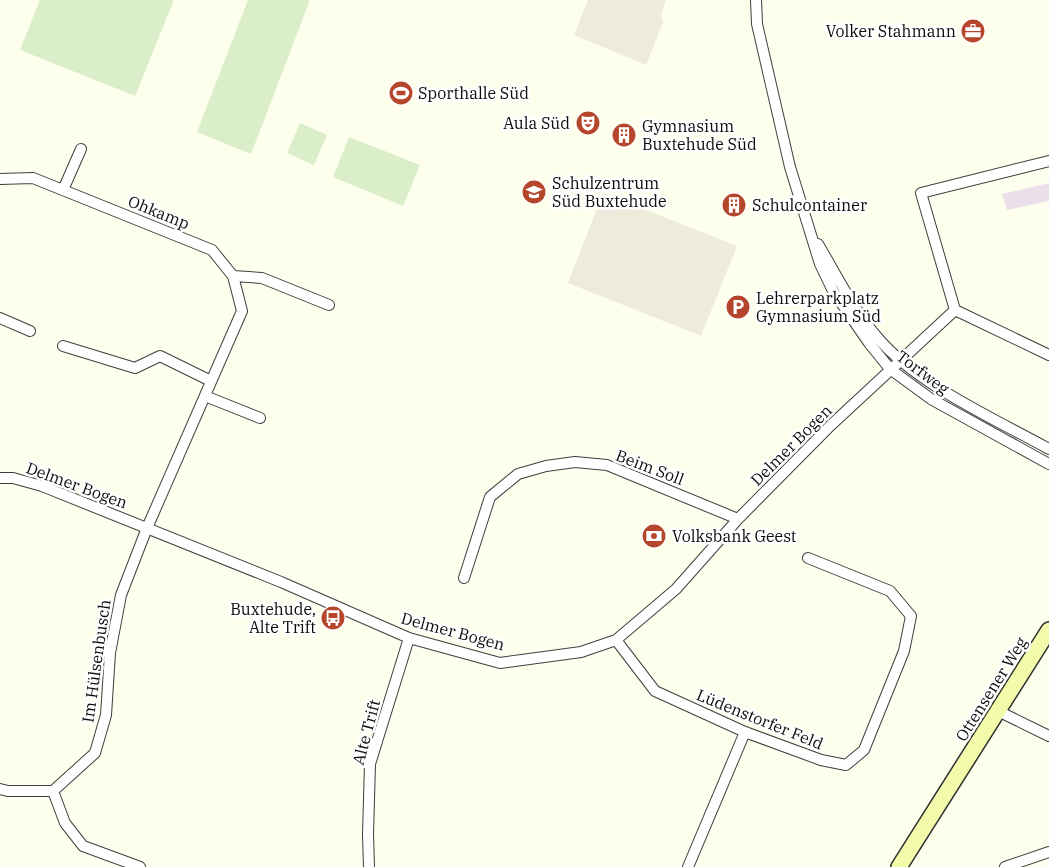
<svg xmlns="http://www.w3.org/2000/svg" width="1049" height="867" font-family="'IBM Plex Serif',serif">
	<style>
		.industrial { fill: #ebe0e9 }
		.pitch { fill: #d9eec9 }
		.plaza { fill: #edecdc }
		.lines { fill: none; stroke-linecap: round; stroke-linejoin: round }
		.street-casing { stroke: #3f3f3f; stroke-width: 12 }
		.secondary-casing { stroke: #2e2e2e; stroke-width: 18 }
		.street { stroke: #fff; stroke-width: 10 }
		.secondary { stroke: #f1fbaa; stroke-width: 15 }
		.labels { text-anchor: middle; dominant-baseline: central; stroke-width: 5; stroke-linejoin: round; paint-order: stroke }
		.poi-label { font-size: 16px; fill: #0c0c0c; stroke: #fff; text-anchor: start }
		.street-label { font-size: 16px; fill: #0c0c0c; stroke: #fff }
	</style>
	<rect width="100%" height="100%" fill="#fdfeec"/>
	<path class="industrial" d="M1049,183V201L1007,210L1002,194Z"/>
	<path class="pitch" d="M40,0H174L135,96L20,50Z
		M248,0H310L251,154L197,132Z
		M300,123L327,135L314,165L287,153Z
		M349,137L420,165L403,206L333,177Z"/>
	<path class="plaza" d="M588,0H666L661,15L663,22L646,65L574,35Z
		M603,193L737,246L701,336L568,283Z"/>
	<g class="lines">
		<defs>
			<path id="street" d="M756,0L757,24L790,167L820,264L833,291L869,343L890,369L931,399L1049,464
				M1049,161L921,193L955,310L1049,355
				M0,179L33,178L212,250L233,276L242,311L147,528L121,595L110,653L106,715L95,753L53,791H8L0,789
				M63,190L81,149
				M818,244C837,276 853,309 877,337C916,384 995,419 1049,449
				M233,276L262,278L329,305
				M0,318L30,331
				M63,346L135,368L160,356L211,381
				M205,396L260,418
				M0,478H13L42,486L281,582L409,638L500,663L581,652L616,640L676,589L738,519L830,426L955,310
				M464,578L490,497L518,474L546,466L575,462L607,465L738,519
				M616,640L655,691L745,732L821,760L846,765L864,750L904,651L911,616L890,591L808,558
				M998,711L1049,736
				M53,791L65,823L83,846L140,867
				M369,867L368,834L370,764L409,638
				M688,867L745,732
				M1005,867L1049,852"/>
			<path id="secondary" d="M899,867L1049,630"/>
		</defs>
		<use href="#street" class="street-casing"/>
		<use href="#secondary" class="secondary-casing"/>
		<use href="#street" class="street"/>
		<use href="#secondary" class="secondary"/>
	</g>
	<defs>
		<symbol id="office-disc" viewBox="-11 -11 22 22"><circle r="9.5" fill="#b5452b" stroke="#fff"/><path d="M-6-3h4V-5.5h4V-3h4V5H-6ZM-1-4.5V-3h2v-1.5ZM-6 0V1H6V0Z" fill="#fff"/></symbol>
		<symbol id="stadium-disc" viewBox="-11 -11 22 22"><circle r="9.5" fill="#b5452b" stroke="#fff"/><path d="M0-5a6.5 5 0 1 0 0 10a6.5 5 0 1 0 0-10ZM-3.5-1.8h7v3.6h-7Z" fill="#fff"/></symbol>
		<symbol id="theatre-disc" viewBox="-11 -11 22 22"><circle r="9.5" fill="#b5452b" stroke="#fff"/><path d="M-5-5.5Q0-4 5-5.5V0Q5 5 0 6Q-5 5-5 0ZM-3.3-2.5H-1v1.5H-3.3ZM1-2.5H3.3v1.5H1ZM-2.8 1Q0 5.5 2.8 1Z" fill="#fff"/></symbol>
		<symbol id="building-disc" viewBox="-11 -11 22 22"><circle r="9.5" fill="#b5452b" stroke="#fff"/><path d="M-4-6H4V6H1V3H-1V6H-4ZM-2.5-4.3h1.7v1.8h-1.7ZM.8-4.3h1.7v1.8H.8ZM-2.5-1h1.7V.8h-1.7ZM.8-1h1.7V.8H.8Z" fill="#fff"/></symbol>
		<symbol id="school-disc" viewBox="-11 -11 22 22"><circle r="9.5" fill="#b5452b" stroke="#fff"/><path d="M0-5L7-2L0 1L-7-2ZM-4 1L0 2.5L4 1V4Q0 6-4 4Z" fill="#fff"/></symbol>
		<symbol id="parking-disc" viewBox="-11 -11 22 22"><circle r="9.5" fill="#b5452b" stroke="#fff"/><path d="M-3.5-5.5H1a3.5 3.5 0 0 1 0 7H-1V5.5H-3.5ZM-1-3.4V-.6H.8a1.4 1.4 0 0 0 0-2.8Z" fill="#fff"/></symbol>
		<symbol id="bank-disc" viewBox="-11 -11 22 22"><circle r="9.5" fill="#b5452b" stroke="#fff"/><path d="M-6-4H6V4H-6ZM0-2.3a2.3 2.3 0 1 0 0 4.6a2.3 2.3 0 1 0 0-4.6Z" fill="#fff"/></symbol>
		<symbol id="bus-disc" viewBox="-11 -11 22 22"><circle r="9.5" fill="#b5452b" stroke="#fff"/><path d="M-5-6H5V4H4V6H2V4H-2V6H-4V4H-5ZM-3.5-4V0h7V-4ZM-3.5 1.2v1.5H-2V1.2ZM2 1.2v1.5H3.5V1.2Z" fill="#fff"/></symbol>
	</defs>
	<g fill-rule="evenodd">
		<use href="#office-disc" x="959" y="17" width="28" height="28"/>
		<use href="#stadium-disc" x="387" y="79" width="28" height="28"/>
		<use href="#theatre-disc" x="574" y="109" width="28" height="28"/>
		<use href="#building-disc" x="610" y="121" width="28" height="28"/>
		<use href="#school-disc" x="520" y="178" width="28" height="28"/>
		<use href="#building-disc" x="720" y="191" width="28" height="28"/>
		<use href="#parking-disc" x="724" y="293" width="28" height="28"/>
		<use href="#bank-disc" x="640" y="522" width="28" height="28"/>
		<use href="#bus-disc" x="319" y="604" width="28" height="28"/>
	</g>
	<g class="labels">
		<g class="poi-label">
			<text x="956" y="31" text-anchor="end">Volker Stahmann</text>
			<text x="418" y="93">Sporthalle Süd</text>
			<text x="570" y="123" text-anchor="end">Aula Süd</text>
			<text x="642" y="126">Gymnasium<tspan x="642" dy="18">Buxtehude Süd</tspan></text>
			<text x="552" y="183">Schulzentrum<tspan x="552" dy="18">Süd Buxtehude</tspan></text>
			<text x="752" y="205">Schulcontainer</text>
			<text x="756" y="298">Lehrerparkplatz<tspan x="756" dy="18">Gymnasium Süd</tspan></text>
			<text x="672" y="536">Volksbank Geest</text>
			<text x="316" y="609" text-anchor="end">Buxtehude,<tspan x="316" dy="18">Alte Trift</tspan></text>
		</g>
		<g class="street-label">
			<text transform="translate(159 212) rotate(22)">Ohkamp</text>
			<text transform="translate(923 372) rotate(37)">Torfweg</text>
			<text transform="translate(791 445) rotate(-45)">Delmer Bogen</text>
			<text transform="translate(650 467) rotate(21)">Beim Soll</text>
			<text transform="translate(77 485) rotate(20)">Delmer Bogen</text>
			<text transform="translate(453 631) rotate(15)">Delmer Bogen</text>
			<text transform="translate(96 661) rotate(-82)">Im Hülsenbusch</text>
			<text transform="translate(991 689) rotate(-58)">Ottensener Weg</text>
			<text transform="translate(760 719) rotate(22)">Lüdenstorfer Feld</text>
			<text transform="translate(366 732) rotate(-75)">Alte Trift</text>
		</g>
	</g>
</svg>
